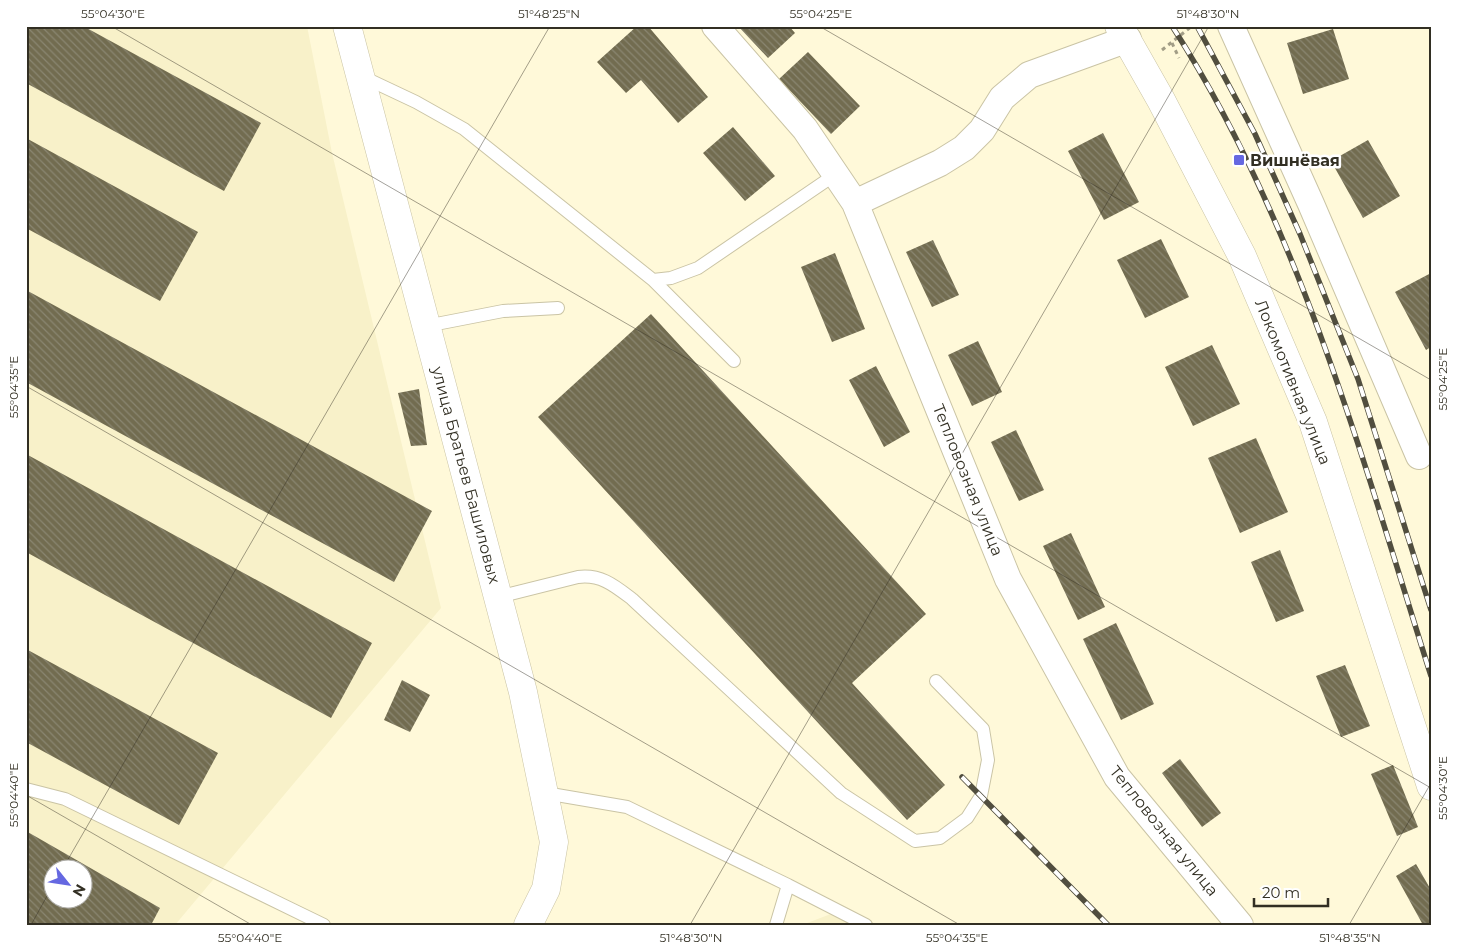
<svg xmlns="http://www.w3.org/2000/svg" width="1457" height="951" font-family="Montserrat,sans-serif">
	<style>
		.built { fill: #f8f1c9; fill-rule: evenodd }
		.building { fill: url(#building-back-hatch); fill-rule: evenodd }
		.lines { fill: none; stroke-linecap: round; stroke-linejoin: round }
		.service-casing { stroke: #cac4a5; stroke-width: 14 }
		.minor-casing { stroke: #cac4a5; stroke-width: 28 }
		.tertiary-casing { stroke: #cac4a5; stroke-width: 29 }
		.path { stroke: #a29d86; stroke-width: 3; stroke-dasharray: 4 4; stroke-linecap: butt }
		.service { stroke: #fff; stroke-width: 12 }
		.minor { stroke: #fff; stroke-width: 26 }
		.tertiary { stroke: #fff; stroke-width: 28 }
		.rail-casing { stroke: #514e3f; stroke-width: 5.5 }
		.rail { stroke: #fff; stroke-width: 4; stroke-dasharray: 11; stroke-linecap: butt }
		.ticks { fill: none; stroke: #322f23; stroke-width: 1; stroke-opacity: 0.45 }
		.poi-dot { fill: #6568e1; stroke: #fff; stroke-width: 2 }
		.labels { text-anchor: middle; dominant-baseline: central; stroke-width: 5; stroke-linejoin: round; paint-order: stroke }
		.poi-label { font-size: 16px; font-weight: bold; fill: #322f23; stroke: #fff; text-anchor: start }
		.street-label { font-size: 16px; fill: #322f23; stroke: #fff }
		.neatline { fill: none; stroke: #322f23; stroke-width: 2 }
		.ticks-label { font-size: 12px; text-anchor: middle; fill: #322f23 }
	</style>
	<defs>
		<pattern id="building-back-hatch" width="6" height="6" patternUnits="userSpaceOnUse" patternTransform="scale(1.25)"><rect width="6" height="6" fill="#726c50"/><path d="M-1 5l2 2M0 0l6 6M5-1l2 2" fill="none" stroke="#8a8671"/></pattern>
	</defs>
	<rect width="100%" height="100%" fill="#fff9d9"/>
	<path class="built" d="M26,26H307L332,153L441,608L175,925H26ZM52,868H82V898H52Z
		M836,912L870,925H802Z"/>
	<path class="building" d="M26,26H83L261,123L224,191L26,83Z
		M637,26H648L708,97L678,123L641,80L626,93L597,62Z
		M738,26H789L795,33L768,58Z
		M1333,29L1349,79L1303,94L1287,43Z
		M808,52L860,106L831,134L779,79Z
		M733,127L775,176L745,201L703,153Z
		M1103,133L1139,202L1104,220L1068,151Z
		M26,138L198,232L160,301L26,228Z
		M1368,140L1400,196L1363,218L1331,161Z
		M1161,239L1189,297L1145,318L1117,260Z
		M933,240L959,295L932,307L906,252Z
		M835,253L865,329L832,342L801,267Z
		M1431,273V347L1426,350L1395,292Z
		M26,290L432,511L394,582L26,382Z
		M651,314L926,614L852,683L945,785L907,820L538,417Z
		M978,341L1002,392L972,406L948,355Z
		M1212,345L1240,404L1193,426L1165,367Z
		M876,366L910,432L884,447L849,380Z
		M419,389L427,445L411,446L398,393Z
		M1016,430L1044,490L1019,501L991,442Z
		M1256,438L1288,512L1240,533L1208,458Z
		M26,454L372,643L331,718L26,552Z
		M1071,533L1105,607L1078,620L1043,546Z
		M1280,550L1304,611L1276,622L1251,562Z
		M1116,623L1154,704L1121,720L1083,639Z
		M26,649L218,753L179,825L26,742Z
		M1345,665L1370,726L1341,737L1316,676Z
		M402,680L430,695L410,732L384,720Z
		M1180,759L1221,813L1202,827L1162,773Z
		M1393,765L1418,827L1397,836L1371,774Z
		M26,831L160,908L151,925H32L26,922ZM52,868H82V898H52Z
		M1416,864L1431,890V925H1423L1396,876Z"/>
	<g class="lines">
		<defs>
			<path id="service" d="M363,77L416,102L464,129L653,280L734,361
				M653,280L671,278L698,268L836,174
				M426,326L503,311L558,308
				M498,597L578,577C601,574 615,586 632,599L841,793L915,841L940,838L967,818L981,796L988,760L983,729L936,681
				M26,789L65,799L324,925
				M545,793L627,807L788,885L866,925
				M776,925L788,885"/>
			<path id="minor" d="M715,26L805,129L855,203L1008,579L1117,777L1240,925
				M1231,26L1311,204L1419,456
				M855,203L940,163L964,148L982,130L1002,98L1029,75L1128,39"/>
			<path id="tertiary" d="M347,26L523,692L554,842L546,889L528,925
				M1119,26L1161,100L1242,256L1313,422L1431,786"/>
		</defs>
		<use href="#service" class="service-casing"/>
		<use href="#minor" class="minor-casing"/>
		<use href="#tertiary" class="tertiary-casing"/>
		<path class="path" d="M1172,43L1179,58
			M1162,50L1192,26"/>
		<use href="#service" class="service"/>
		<use href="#minor" class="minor"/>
		<use href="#tertiary" class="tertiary"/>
		<defs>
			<path id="rail" d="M1172,26C1299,223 1361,455 1431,676
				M1197,26L1255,134L1300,234L1358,379L1431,610
				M962,777L1108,925"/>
		</defs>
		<use href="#rail" class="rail-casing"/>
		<use href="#rail" class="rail"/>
	</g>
	<path class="ticks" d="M111,26L1431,788M819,26L1431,380M26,386L960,925M26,795L252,925M63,868L550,26M31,925L52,887M690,925L1209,26M1349,925L1431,783"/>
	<rect class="poi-dot" x="1233" y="154" width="12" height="12" rx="2.5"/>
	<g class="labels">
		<g class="poi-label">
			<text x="1250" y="160">Вишнёвая</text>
		</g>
		<g class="street-label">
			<text transform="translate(1293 382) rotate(68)">Локомотивная улица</text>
			<text transform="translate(466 475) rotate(75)">улица Братьев Башиловых</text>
			<text transform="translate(968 480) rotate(68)">Тепловозная улица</text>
			<text transform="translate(1164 831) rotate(51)">Тепловозная улица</text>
		</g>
	</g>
	<rect width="1457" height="951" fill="none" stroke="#ffffff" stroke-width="55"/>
	<g transform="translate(68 884) rotate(120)"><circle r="24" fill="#ffffff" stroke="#adaca7"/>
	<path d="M0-4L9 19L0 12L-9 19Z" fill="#6568e1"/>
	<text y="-8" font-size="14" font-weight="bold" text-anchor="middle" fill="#322f23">N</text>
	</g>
	<path d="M1254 898v8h74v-8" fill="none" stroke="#322f23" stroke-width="2.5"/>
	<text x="1262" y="898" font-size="15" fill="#322f23" stroke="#ffffff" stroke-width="4" paint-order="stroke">20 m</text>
	<rect x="28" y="28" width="1402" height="896" class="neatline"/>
	<g class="ticks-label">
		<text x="113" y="18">55°04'30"E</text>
		<text x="549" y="18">51°48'25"N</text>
		<text x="821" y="18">55°04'25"E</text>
		<text x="1208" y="18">51°48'30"N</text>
		<text transform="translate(1443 379) rotate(-90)" y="4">55°04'25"E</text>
		<text transform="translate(14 387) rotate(-90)" y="4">55°04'35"E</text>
		<text transform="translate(1443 788) rotate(-90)" y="4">55°04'30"E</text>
		<text transform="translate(14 795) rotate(-90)" y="4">55°04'40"E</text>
		<text x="250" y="942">55°04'40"E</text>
		<text x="691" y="942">51°48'30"N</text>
		<text x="957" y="942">55°04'35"E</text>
		<text x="1350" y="942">51°48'35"N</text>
	</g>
</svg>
